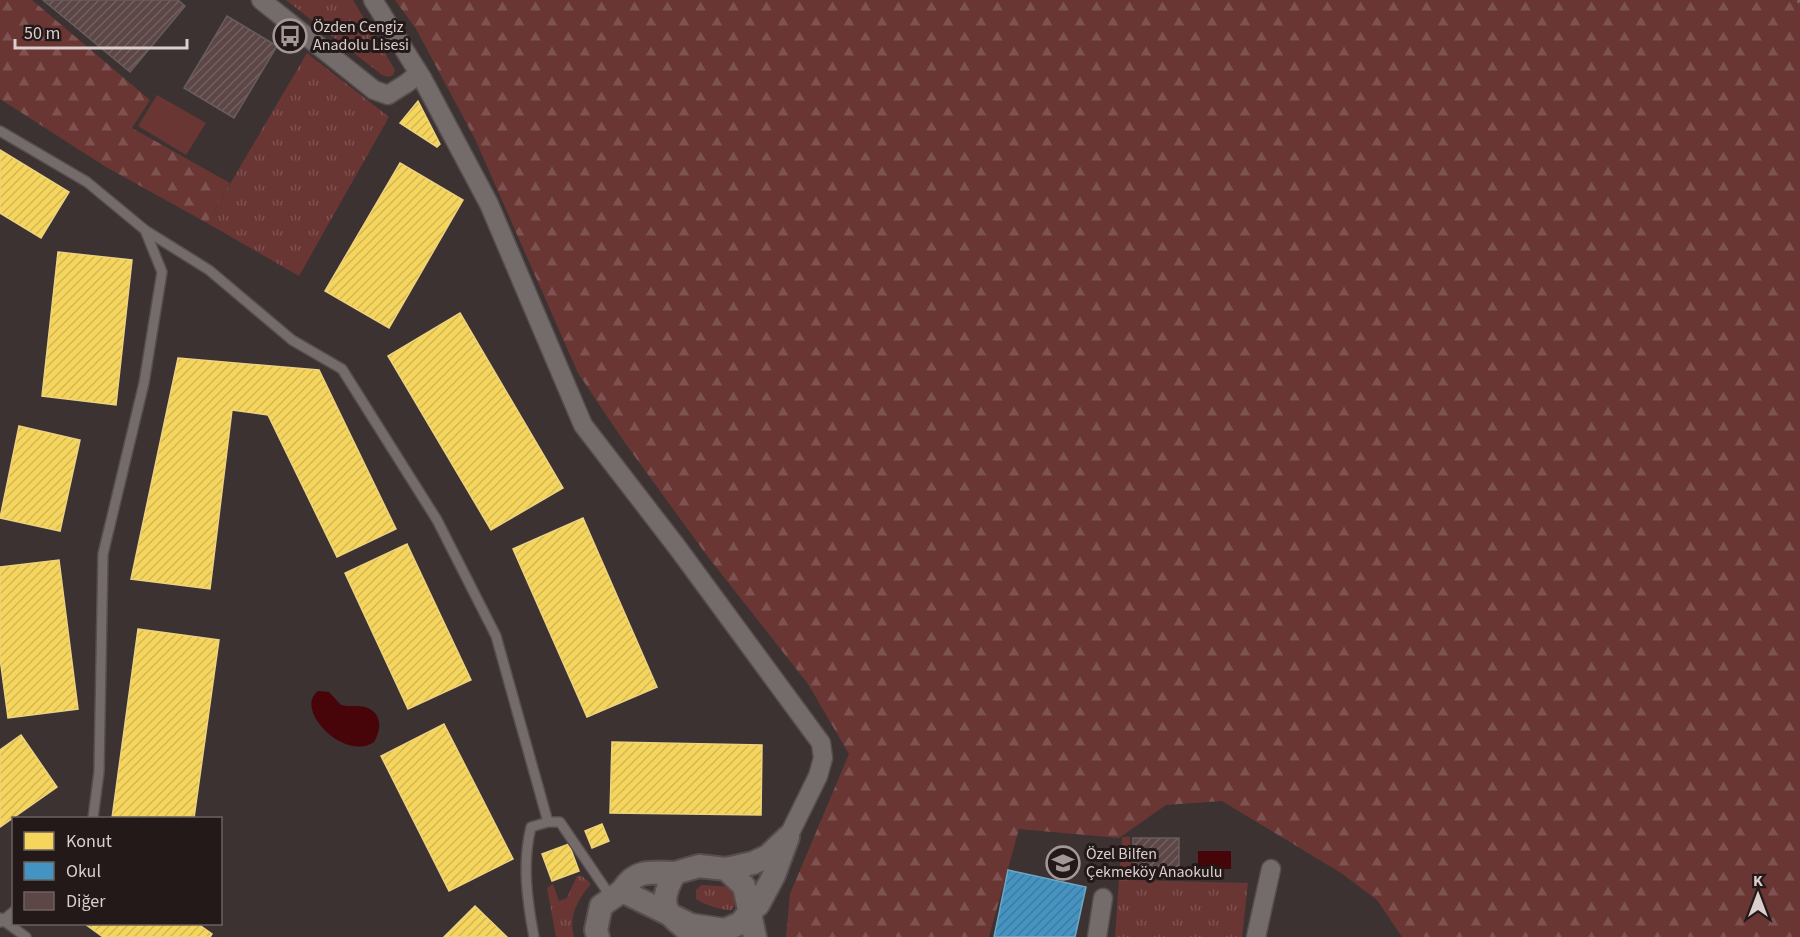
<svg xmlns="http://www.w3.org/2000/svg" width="1800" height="937" font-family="'Source Sans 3',sans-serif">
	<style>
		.grass { fill: url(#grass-tufts) }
		.forest { fill: url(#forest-firs) }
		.park { fill: #693634 }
		.water { fill: #470409 }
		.homes { fill: url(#homes-hatch); stroke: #eed37e; stroke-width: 1.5 }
		.schools { fill: url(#schools-hatch); stroke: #71a5c6; stroke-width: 1.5 }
		.building { fill: url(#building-hatch); stroke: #665d5d; stroke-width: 1.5 }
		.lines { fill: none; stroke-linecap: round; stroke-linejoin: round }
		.service-casing { stroke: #574e4d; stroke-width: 12 }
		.minor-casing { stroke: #574e4d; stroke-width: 21 }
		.tertiary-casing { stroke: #574e4d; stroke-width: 26 }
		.path { stroke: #726a69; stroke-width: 4; stroke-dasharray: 3 4.5; stroke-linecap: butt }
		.service { stroke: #746c6b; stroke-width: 9 }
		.minor { stroke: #746c6b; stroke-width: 18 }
		.tertiary { stroke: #746c6b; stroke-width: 22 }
		.labels { text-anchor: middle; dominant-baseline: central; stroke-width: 6; stroke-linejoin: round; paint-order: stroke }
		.poi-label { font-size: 16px; fill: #dbcecd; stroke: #221918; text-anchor: start }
	</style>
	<defs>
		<pattern id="grass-tufts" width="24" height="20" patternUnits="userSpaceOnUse" patternTransform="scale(1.5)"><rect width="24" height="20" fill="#693634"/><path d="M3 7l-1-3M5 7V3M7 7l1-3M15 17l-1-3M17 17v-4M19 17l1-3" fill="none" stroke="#7e5250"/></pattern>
		<pattern id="forest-firs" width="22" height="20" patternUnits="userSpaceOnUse" patternTransform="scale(1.5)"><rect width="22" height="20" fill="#693634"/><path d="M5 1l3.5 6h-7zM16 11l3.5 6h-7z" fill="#7e5250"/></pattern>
		<pattern id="homes-hatch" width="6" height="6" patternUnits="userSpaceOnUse" patternTransform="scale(1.5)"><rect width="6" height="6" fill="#f6d55c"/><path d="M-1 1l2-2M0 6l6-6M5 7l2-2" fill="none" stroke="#d2b756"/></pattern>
		<pattern id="schools-hatch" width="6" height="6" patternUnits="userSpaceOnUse" patternTransform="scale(1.5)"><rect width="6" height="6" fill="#4393c3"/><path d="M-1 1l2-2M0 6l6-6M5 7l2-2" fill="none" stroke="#437a9b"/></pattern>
		<pattern id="building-hatch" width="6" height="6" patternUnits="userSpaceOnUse" patternTransform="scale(1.5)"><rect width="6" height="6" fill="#5d4746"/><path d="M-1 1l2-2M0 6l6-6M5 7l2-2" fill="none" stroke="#746060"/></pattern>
	</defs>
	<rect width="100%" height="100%" fill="#3c3232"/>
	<path class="grass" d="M286,0H353L395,70L393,75L389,77L382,75Z
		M307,53L389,117L299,276L207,223Z
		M1122,837H1130L1132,880L1248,883L1242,937H1115Z
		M577,876H582L591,884C578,899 568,916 574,937H556L547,888L553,884L559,901L567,898Z
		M701,885L735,887L734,907L731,910C720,910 705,905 696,899V890Z"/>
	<path class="forest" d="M0,0H32L150,100L132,128L230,183L207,223L106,167L0,99Z
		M395,0H1800V937H1402L1377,900L1341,873L1222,801L1166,805L1119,838L1019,829L989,937H786L790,894L849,754L808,684L708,557L625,443L578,373L475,139L416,29Z"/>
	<path class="park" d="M157,95L206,123L186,155L138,126Z"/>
	<path class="water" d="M318,691L329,692L341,705C349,707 357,705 365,707C382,712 382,729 374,742C345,762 293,710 318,691Z
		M1198,851H1231V869H1198Z"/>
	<path class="homes" d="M418,101L440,144L437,147L400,123Z
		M0,150L69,192L41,238L0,213Z
		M400,163L463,200L389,328L325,291Z
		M58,252L132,260L116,405L42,396Z
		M460,313L563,488L491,530L388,356Z
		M178,358L319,370L396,529L337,557L268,415L232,410L210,589L131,579Z
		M19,426L80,440L60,531L0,518Z
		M583,518L657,687L587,717L513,549Z
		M407,544L471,680L408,709L345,573Z
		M59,560L78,709L8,718L0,658V567Z
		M138,629L219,640L194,818H112Z
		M444,724L513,859L449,891L381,756Z
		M21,735L57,787L0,827V750Z
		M612,742L762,745L761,815L610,813Z
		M602,824L609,841L592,848L585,831Z
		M569,844L579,871L552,881L542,854Z
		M475,906L507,937H444Z
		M85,924H198L212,934L210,937H103Z"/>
	<path class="schools" d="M1008,870L1086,887L1075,937H994Z"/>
	<path class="building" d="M43,0H178L185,6L130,72Z
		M227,16L277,46L234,118L184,88Z
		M1133,838H1179V873H1133Z"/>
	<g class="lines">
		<defs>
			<path id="service" d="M0,131L87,182L145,230L162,272L144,383L103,554L99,772L93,818
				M145,230L209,270L292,340L342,369L437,520L496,636L548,822
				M0,918L26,937
				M1,922L14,911
				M534,937C527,900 522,863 531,827L548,822H560L611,897"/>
			<path id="minor" d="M261,0L374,90L388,95L407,83L419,73
				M373,0L422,78L489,204L583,425L677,547L821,743L823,758L818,776L788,837
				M1097,937L1103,898
				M1256,937L1271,869"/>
			<path id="tertiary" d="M726,869L744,886L755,937
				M675,873C652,872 635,869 622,891L691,925L725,930L741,923L749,912L758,905L774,875L788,837L768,856L753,863L726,869L699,866L675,873C654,909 669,915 696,937
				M598,937L596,930L601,906L622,891"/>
		</defs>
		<use href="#service" class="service-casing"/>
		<use href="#minor" class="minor-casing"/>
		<use href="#tertiary" class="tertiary-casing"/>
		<path class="path" d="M1798,0L1800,2"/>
		<use href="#service" class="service"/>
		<use href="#minor" class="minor"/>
		<use href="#tertiary" class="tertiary"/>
	</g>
	<defs>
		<symbol id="bus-ring" viewBox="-11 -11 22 22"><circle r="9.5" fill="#221918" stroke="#a39797" stroke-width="1.5"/><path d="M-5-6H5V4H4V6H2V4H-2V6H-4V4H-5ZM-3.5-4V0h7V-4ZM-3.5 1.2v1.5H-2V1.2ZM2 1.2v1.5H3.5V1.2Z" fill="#a39797"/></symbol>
		<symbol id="school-ring" viewBox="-11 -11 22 22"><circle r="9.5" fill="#221918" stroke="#a39797" stroke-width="1.5"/><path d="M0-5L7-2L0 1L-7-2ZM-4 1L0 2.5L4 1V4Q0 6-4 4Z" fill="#a39797"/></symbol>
	</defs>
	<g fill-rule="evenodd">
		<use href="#bus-ring" x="271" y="17" width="38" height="38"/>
		<use href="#school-ring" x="1044" y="844" width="38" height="38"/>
	</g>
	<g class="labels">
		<g class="poi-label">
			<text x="313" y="27">Özden Cengiz<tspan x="313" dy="18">Anadolu Lisesi</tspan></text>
			<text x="1086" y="854">Özel Bilfen<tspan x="1086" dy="18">Çekmeköy Anaokulu</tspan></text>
		</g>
	</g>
	<rect x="12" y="817" width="210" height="108" fill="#221918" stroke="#6c6160" stroke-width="1.5"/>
	<rect x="24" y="832" width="30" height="18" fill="#f6d55c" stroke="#6c6160" stroke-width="1.5"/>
	<text x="66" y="847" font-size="18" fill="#dbcecd">Konut</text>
	<rect x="24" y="862" width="30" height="18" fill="#4393c3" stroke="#6c6160" stroke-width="1.5"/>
	<text x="66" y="877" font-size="18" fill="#dbcecd">Okul</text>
	<rect x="24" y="892" width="30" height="18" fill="#5d4746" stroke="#6c6160" stroke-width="1.5"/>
	<text x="66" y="907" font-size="18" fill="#dbcecd">Diğer</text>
	<g transform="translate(1758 895)" stroke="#221918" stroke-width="4.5" paint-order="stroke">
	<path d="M0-4.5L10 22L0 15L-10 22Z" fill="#dbcecd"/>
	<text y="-9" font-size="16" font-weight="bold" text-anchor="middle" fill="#dbcecd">K</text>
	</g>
	<path d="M15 39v9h172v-9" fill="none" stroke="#dbcecd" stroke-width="3"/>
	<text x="24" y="39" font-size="18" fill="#dbcecd" stroke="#221918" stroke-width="4.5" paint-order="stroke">50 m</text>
</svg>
